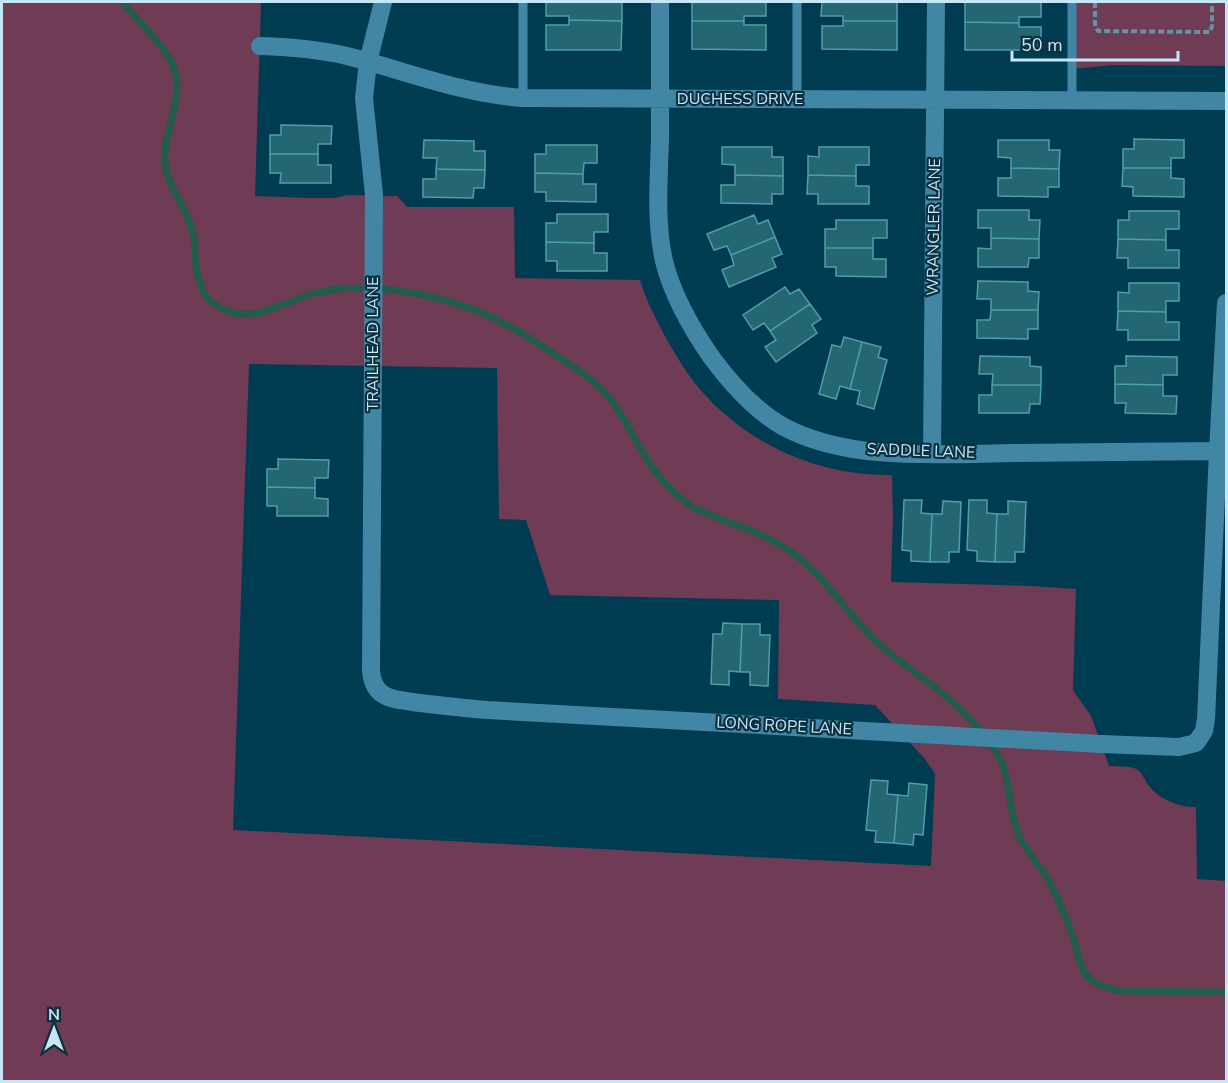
<svg xmlns="http://www.w3.org/2000/svg" width="1228" height="1083" font-family="'Nunito Sans',sans-serif">
	<style>
		.green { fill: #6f3b55; fill-rule: evenodd }
		.lines { fill: none; stroke-linecap: round; stroke-linejoin: round }
		.stream { stroke: #225c4a; stroke-width: 7 }
		.building { fill: #246671; stroke: #4c9fac; stroke-width: 1.5 }
		.path { stroke: #6694a7; stroke-width: 4; stroke-dasharray: 6 3; stroke-linecap: butt }
		.lane { stroke: #4286a5; stroke-width: 9 }
		.street { stroke: #4286a5; stroke-width: 18 }
		.labels { text-anchor: middle; dominant-baseline: central; stroke-width: 4.5; stroke-linejoin: round; paint-order: stroke }
		.street-label { font-size: 16px; fill: #c6e7f8; stroke: #0b3040 }
	</style>
	<rect width="100%" height="100%" fill="#003c51"/>
	<path class="green" d="M2,2H261L255,196L309,198H334L347,195L397,196L407,207H514L515,278L640,280C646,300 656,319 666,338C677,357 689,378 705,395C753,447 821,476 892,475L893,519L891,582L1032,586L1076,589L1073,690L1091,716L1109,766C1117,767 1131,765 1138,770C1143,774 1145,781 1149,786C1160,800 1179,807 1196,807L1197,879L1226,881V1081L2,1082ZM249,364L497,368L499,519L526,520L550,595L779,600L778,699L875,705L924,758L935,774L931,866L233,830Z
		M1072,2H1226V66L1113,65L1072,69Z"/>
	<g class="lines">
		<path class="stream" d="M122,2C137,19 169,50 175,71C180,85 175,103 172,118C169,133 163,148 165,164C169,191 190,211 194,238C195,243 195,248 195,254C195,267 200,289 208,299C209,300 219,307 221,308C251,325 283,302 312,294C327,290 343,288 359,288C398,288 439,297 475,310C501,320 522,333 545,348C571,365 600,382 617,408C636,437 649,471 675,493C681,498 688,504 694,508C701,511 709,514 716,517C740,527 767,535 788,550C824,573 846,613 876,641C901,665 932,682 957,706C976,724 1001,751 1006,776C1011,796 1011,820 1020,838C1027,852 1039,864 1047,878C1054,889 1059,901 1064,913C1068,923 1072,933 1075,943C1079,955 1080,970 1090,979C1098,986 1109,988 1119,991L1226,992"/>
	</g>
	<path class="building" d="M546,2H622V21L569,20V16H546Z
		M692,2H766V16H744V21H692Z
		M822,2H897V21H843V16H821Z
		M965,2H1041V17H1019V23L965,22Z
		M569,20L622,21L621,50H546V25H569Z
		M692,21H744V25H766V50L692,49Z
		M843,21H897V50L822,49V26H843Z
		M965,22L1019,23V27H1041V50H965Z
		M281,125L332,126L331,144H318V154H270V135H281Z
		M1134,139L1184,140V158H1171V168H1123V149H1134Z
		M424,140L474,141V151H485V170L436,169L437,158H423Z
		M998,140H1049V150H1060L1059,169L1011,168V158L998,157Z
		M546,145H597V163H584L583,174L535,173V154H546Z
		M722,147H772V157H783V176L735,175V165L722,164Z
		M819,147H869V165H856V176L808,175V156L819,157Z
		M270,154H318V165H331V183H280L281,173H270Z
		M1011,168L1059,169V187H1048V197L998,196V178H1011Z
		M1123,168H1171V178L1184,179V197L1133,196V187L1122,186Z
		M436,169L485,170L484,188H474L473,198L423,197V179H436Z
		M535,173L583,174V184H596V202L546,201V192H535Z
		M735,175L783,176V194H772V204L721,203V185H735Z
		M808,175L856,176V186H869V204H818V194H807Z
		M978,210H1029V220H1040L1039,239L991,238V228H978Z
		M1129,211H1179V229H1166V240L1118,239V220H1129Z
		M557,214H608V232H594V243L546,242V223H557Z
		M754,215L758,224L768,220L775,237L731,255L727,246L714,250L707,234Z
		M836,220H887V238H873V248H825V229H836Z
		M775,237L782,254L772,258L776,267L729,287L722,270L734,265L731,255Z
		M991,238L1039,239V258H1029L1028,267H978V248L991,249Z
		M1118,239L1166,240V250H1179V268H1128V258H1117Z
		M546,242L594,243V253H607V271H557V261H546Z
		M825,248H873V259H886V277L836,276V267H825Z
		M978,281L1028,282V291L1039,292L1038,310H991V299H977Z
		M1129,283H1179V301H1166V312L1118,311V292L1129,293Z
		M785,287L790,294L799,289L810,304L770,331L764,323L753,330L743,315Z
		M810,304L821,319L812,325L817,333L776,362L765,347L776,340L770,331Z
		M991,310H1038V329H1028V339L977,338V320H990Z
		M1118,311L1166,312V322H1179V340H1128V330H1117Z
		M844,337L862,342L850,389L840,386L836,399L819,394L832,345L841,347Z
		M862,342L881,347L878,357L887,360L874,409L857,404L860,391L850,389Z
		M980,356L1030,357V366L1041,367V385H992L993,374H979Z
		M1126,356L1177,357V375H1163V385L1115,384V366H1126Z
		M1115,384L1163,385V396H1177L1176,414L1125,413L1126,403H1115Z
		M992,385H1041L1040,404H1030L1029,413H979V395H992Z
		M278,459L329,460L328,478H315V488L267,487V469H278Z
		M267,487L315,488V498L328,499V516H277V506H267Z
		M904,500H922L921,513L932,514L930,562L911,561V551L902,550Z
		M969,500H987V513L997,514L995,562L977,561V551L967,550Z
		M943,501L961,502L959,552H949V562H930L932,514H942Z
		M1008,501L1026,502L1024,552H1015V562H995L997,514H1008Z
		M723,623L742,624L740,672L729,671V685L711,684L713,634H722Z
		M742,624H760V635H770L768,686L750,685V672H740Z
		M871,780L888,781L887,794L898,795L894,843L875,842L876,831L866,830Z
		M909,783L927,785L923,835L914,834L913,845L894,843L898,795L908,796Z"/>
	<g class="lines">
		<path class="path" d="M1095,2V26L1098,31L1207,32H1210L1212,26V2"/>
		<path class="lane" d="M523,2V98
			M1072,2V100
			M797,99V2"/>
		<path class="street" d="M383,2L368,62L364,98L374,195L371,671C372,681 375,690 384,695C392,700 402,700 412,702C437,705 462,708 487,710L1101,744L1179,747L1196,743L1204,731L1206,719L1218,451L1226,303
			M660,2C660,47 660,93 660,138C659,178 655,221 664,261C673,297 691,328 712,358C732,385 755,411 784,427C850,462 941,454 1013,453C1081,452 1150,452 1218,451
			M260,46C289,47 318,49 347,56C406,71 463,94 523,98L1226,101
			M932,453L936,2"/>
	</g>
	<g class="labels">
		<g class="street-label">
			<text x="740" y="99">DUCHESS DRIVE</text>
			<text transform="translate(934 227) rotate(-89)">WRANGLER LANE</text>
			<text transform="translate(373 344) rotate(-90)">TRAILHEAD LANE</text>
			<text transform="translate(921 451) rotate(2)">SADDLE LANE</text>
			<text transform="translate(784 726) rotate(3)">LONG ROPE LANE</text>
		</g>
	</g>
	<rect width="1228" height="1083" fill="none" stroke="#c6e7f8" stroke-width="6"/>
	<g transform="translate(54 1029)" stroke="#0b3040" stroke-width="4.5" paint-order="stroke">
	<path d="M0-4.5L10 22L0 15L-10 22Z" fill="#c6e7f8"/>
	<text y="-9" font-size="16" font-weight="bold" text-anchor="middle" fill="#c6e7f8">N</text>
	</g>
	<path d="M1012 51v9h166v-9" fill="none" stroke="#c6e7f8" stroke-width="3"/>
	<text x="1021" y="51" font-size="18" fill="#c6e7f8" stroke="#0b3040" stroke-width="4.5" paint-order="stroke">50 m</text>
</svg>
